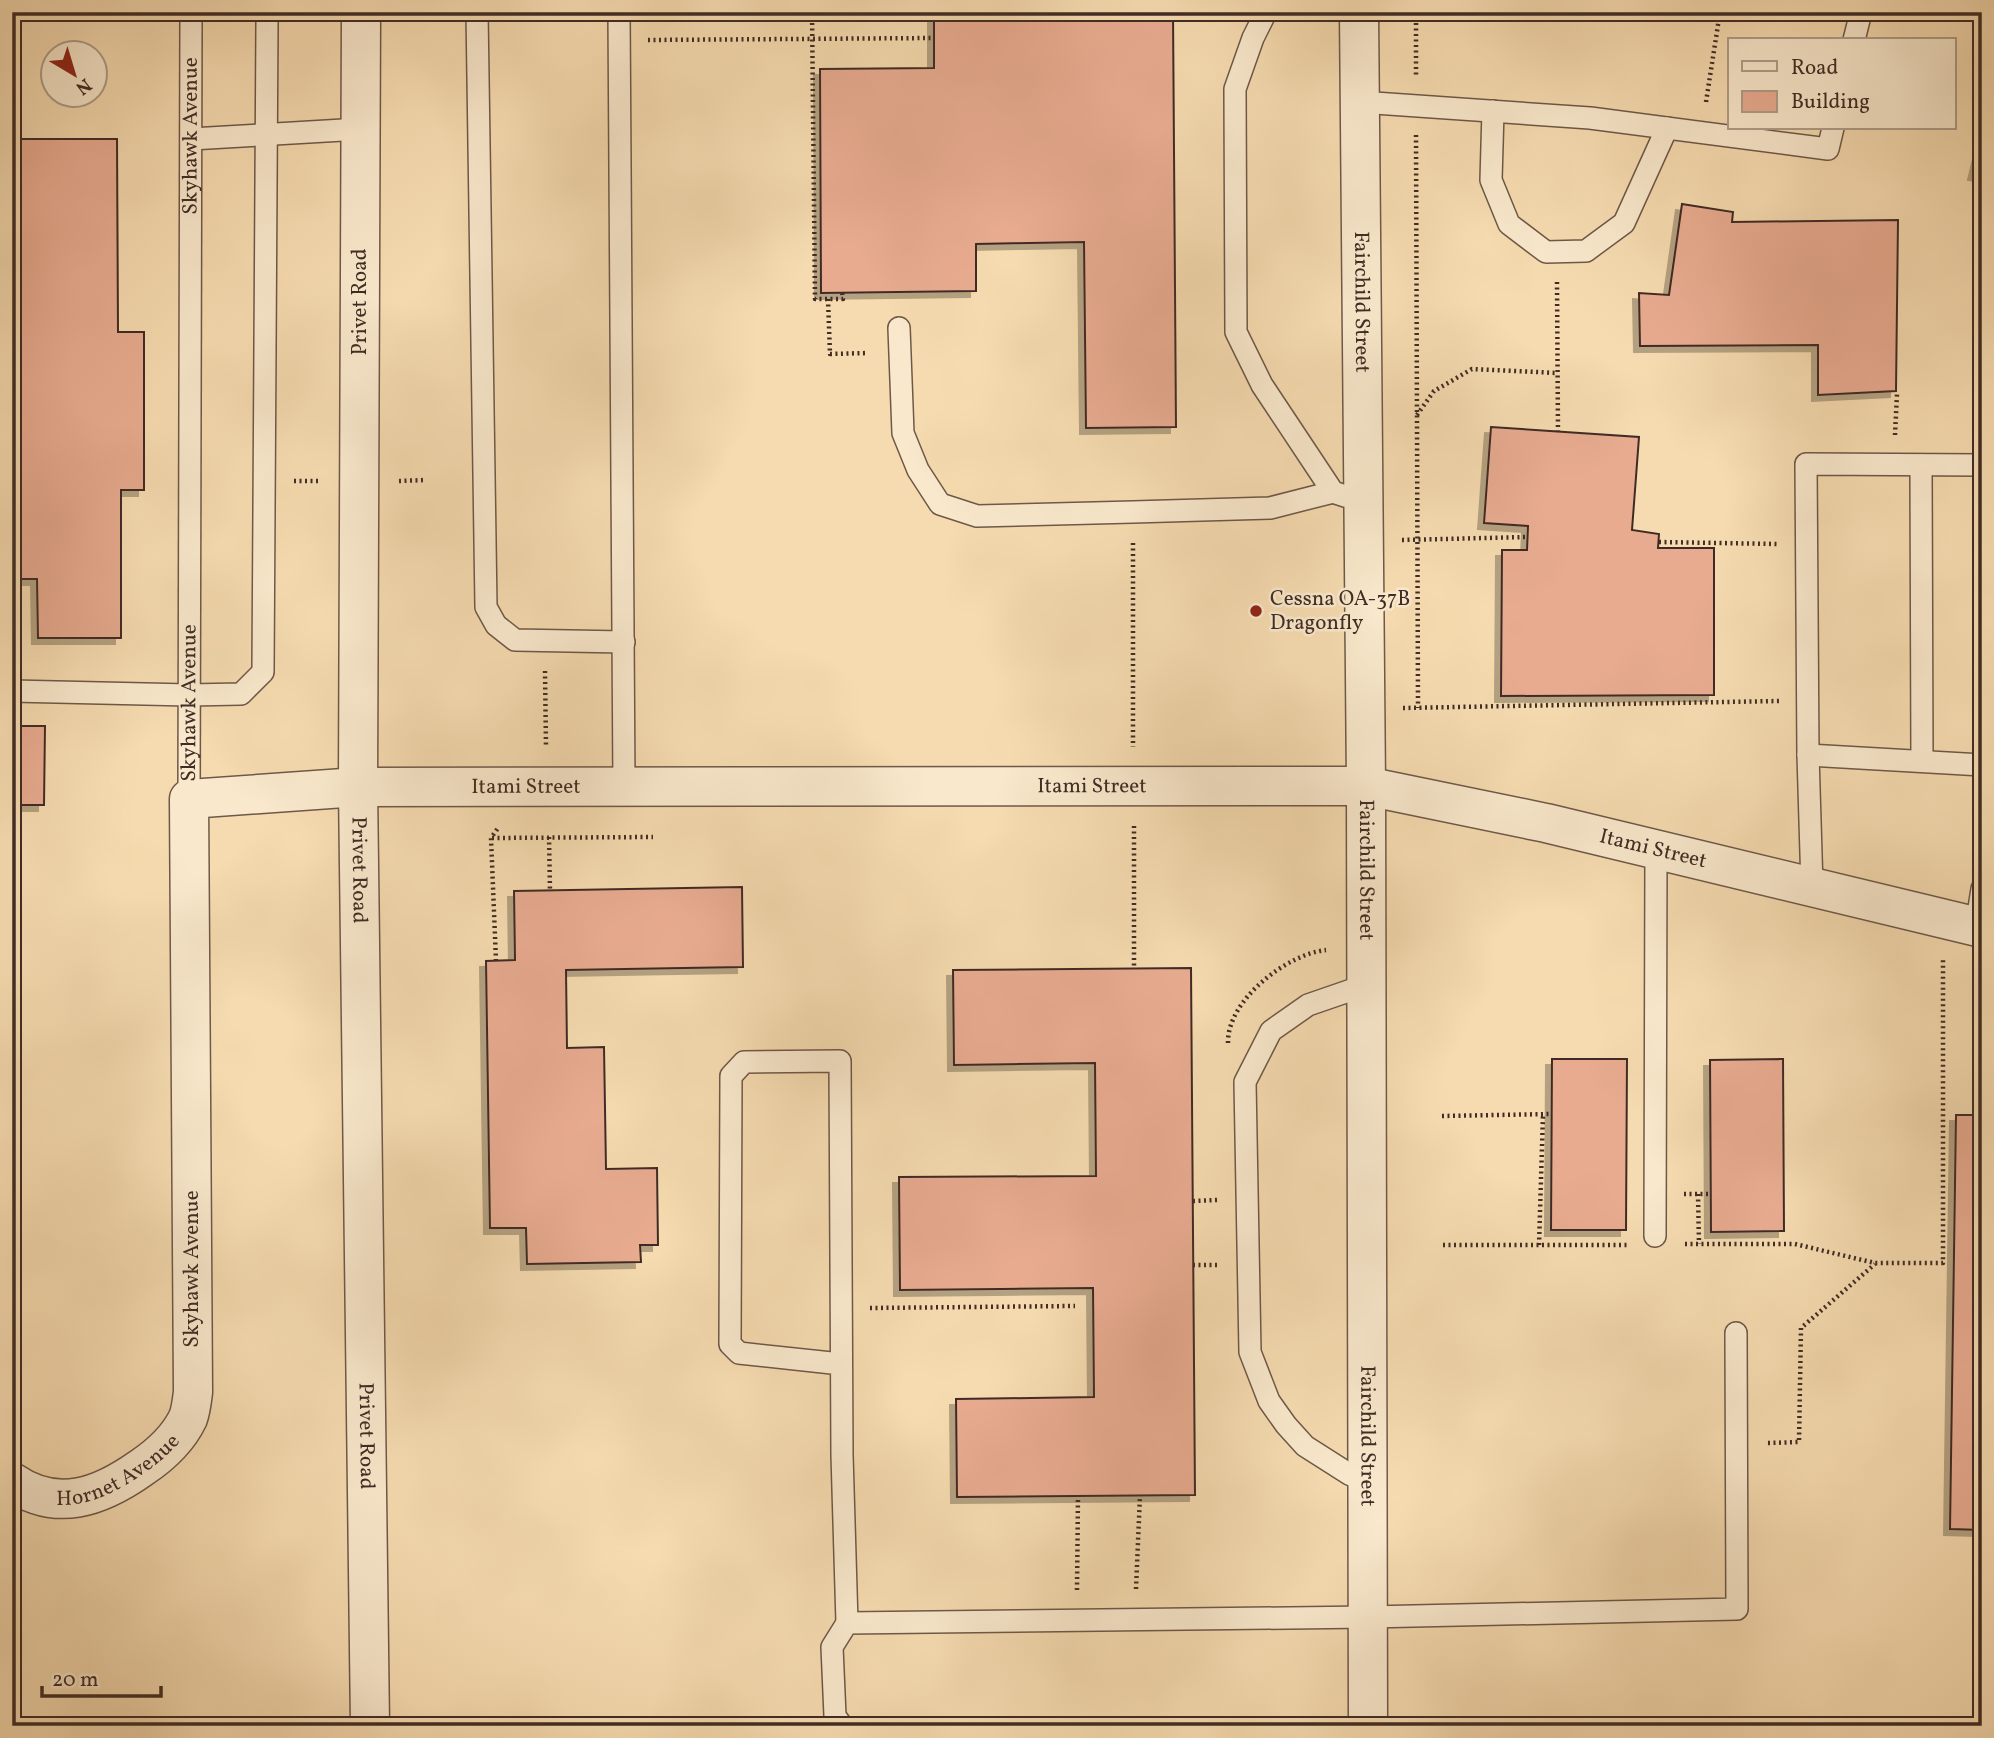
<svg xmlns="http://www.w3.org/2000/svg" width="1994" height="1738" font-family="Vollkorn,serif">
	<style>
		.building { fill: #e8ab90; stroke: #402c25; stroke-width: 2; filter: url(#shadow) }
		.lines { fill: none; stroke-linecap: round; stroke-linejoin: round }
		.service-casing { stroke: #6e5848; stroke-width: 24 }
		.minor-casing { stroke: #6e5848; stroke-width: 41 }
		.path { stroke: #402c25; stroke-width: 4.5; stroke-dasharray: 2 3.5; stroke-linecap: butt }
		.service { stroke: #f9e8cc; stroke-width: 21 }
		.minor { stroke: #f9e8cc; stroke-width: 38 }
		.poi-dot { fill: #8f2418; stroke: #f9e8cc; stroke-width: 2.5 }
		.labels { text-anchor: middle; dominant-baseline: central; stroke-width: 5; stroke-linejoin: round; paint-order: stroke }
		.street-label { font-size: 21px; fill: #402c25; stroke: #f9e8cc }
		.poi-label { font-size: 21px; fill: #402c25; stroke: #f9e8cc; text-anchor: start }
	</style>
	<defs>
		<filter id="shadow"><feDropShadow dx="-6" dy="6" stdDeviation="0" flood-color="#0004"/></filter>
	</defs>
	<rect width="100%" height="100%" fill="#f6dbb0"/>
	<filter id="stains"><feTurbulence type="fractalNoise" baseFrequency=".00286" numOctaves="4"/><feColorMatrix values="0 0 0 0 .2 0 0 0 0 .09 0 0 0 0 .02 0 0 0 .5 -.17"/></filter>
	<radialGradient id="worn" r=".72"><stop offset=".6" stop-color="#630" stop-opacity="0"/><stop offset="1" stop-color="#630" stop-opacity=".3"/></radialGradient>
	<path class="building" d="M934,12H1173L1176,427L1086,428L1084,242L976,244V291L821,293L820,69L934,68Z
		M12,139H117L118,332H144V490H121V638H38L37,579H12Z
		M1982,141V175L1974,174Z
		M1682,204L1733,212L1732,222L1898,220L1896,391L1818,395V345L1640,346L1639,293L1669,295Z
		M1491,427L1639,437L1632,530L1659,534L1658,548H1714V695L1501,696L1502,550H1527L1528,526L1484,523Z
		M12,726H45L44,805H12Z
		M742,887L743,967L566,970L567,1048L604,1047L606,1169L657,1168L658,1245H640L641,1262L527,1264L526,1228H490L486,961L515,960L514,891Z
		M1191,968L1195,1495L957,1497L956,1399L1094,1397L1093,1288L900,1290L899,1177L1096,1176L1095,1063L954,1065L953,970Z
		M1552,1059H1627L1626,1230H1551Z
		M1783,1059L1784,1231L1711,1232L1710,1060Z
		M1956,1115H1982V1530L1950,1529Z"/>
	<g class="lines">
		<defs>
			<g id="service">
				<path d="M477,12L486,607L496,625L515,640L624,642"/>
				<path d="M619,12L624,787"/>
				<path d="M1266,12L1253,38L1235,89L1236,332L1262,385L1333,492L1345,496"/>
				<path d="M1854,40L1861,12"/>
				<path d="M1360,102L1590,118L1828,149L1833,128"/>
				<path d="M1493,111L1491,180L1509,224L1546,252L1586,251L1624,223L1667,128"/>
				<path d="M191,139L360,129"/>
				<path d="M899,328L903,433L918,470L940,504L977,516L1133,512L1270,508L1333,492"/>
				<path d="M1921,465L1922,761"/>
				<path d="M12,691L189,695L241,694L263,672L267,22"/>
				<path d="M1808,755L1982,765"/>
				<path id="s1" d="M189,799L191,12"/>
				<path d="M1812,887L1808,755L1806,464L1982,465"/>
				<path d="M1976,927L1982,889"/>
				<path d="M1366,985L1308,1005L1271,1031L1245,1082L1250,1352L1269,1401L1286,1425L1305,1446L1349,1474L1368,1482"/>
				<path d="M1655,1236L1656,850"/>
				<path d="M841,1364L739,1353L730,1344L731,1076L744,1062L840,1061L842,1455L847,1623"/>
				<path d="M842,1726L835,1716L832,1647L847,1623L1369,1617L1737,1609L1736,1333"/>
			</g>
			<g id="minor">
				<path id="s2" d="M361,12L358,787L370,1726"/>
				<path id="s3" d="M1359,12L1366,786L1368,1726"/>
				<path id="s4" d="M12,1482C57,1513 100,1497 141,1468C159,1456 178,1439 188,1418C191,1410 192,1400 193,1392L189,799L358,787L1366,786L1546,823L1982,928"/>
			</g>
		</defs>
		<use href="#service" class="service-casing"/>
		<use href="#minor" class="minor-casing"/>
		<path class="path" d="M812,12L815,299H843L842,292
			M1416,12V77
			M648,40L934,38
			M1706,102L1720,12
			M1416,135L1418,708
			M1557,282L1558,432
			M828,299L830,354L868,353
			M1417,415L1434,391L1472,369L1557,373
			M1895,435L1897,394
			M294,481H320
			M399,481L426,480
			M1402,540L1527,537
			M1659,542L1777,544
			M1133,543V747
			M545,671L546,747
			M1403,708L1779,701
			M1134,826V969
			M549,837L550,891
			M492,838L653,837
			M496,961L491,838L498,828
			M1228,1043C1227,1000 1287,954 1326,950
			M1442,1116L1551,1114
			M1684,1194H1711
			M1698,1194L1699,1244
			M1193,1201L1217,1200
			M1685,1244H1795L1875,1263H1943V958
			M1443,1245H1628
			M1539,1245L1543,1114
			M1193,1265H1217
			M870,1308L1075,1306
			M1768,1443L1799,1442L1801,1328L1875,1264
			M1136,1589L1140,1495
			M1077,1590L1078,1496"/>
		<use href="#service" class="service"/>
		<use href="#minor" class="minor"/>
	</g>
	<circle class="poi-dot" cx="1256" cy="611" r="7"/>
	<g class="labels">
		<g class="street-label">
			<text stroke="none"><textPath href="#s1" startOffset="663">Skyhawk Avenue</textPath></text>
			<text transform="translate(360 302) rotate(-90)">Privet Road</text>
			<text stroke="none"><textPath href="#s3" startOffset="290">Fairchild Street</textPath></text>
			<text stroke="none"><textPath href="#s1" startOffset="96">Skyhawk Avenue</textPath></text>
			<text stroke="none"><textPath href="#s4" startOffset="1166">Itami Street</textPath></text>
			<text stroke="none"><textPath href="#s4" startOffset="1732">Itami Street</textPath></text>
			<text stroke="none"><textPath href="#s4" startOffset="2300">Itami Street</textPath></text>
			<text stroke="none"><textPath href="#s2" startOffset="858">Privet Road</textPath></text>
			<text stroke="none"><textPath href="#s3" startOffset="858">Fairchild Street</textPath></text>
			<text transform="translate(192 1269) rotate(-90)">Skyhawk Avenue</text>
			<text stroke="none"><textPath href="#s2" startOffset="1424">Privet Road</textPath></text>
			<text stroke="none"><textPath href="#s3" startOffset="1424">Fairchild Street</textPath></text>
			<text stroke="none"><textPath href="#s4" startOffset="117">Hornet Avenue</textPath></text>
		</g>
		<g class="poi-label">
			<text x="1270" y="599">Cessna OA-37B<tspan x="1270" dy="24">Dragonfly</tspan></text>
		</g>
	</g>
	<rect width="1994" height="1738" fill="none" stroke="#f6dbb0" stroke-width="42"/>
	<rect x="14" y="14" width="1966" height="1710" fill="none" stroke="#402c25" stroke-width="3.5"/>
	<rect x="21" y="21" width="1952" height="1696" fill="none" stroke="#402c25" stroke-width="2"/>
	<rect x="1728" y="38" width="228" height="91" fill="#f9e8cc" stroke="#af9d89" stroke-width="2"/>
	<rect x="1742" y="61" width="35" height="10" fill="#f9e8cc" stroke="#af9d89" stroke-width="2"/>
	<text x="1791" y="74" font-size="21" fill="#402c25">Road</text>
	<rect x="1742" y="91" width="35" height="21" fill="#e8ab90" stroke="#af9d89" stroke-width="2"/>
	<text x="1791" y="108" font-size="21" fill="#402c25">Building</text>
	<g transform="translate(74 74) rotate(142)"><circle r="33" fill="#f9e8cc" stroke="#af9d89" stroke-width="2"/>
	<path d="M0-5L12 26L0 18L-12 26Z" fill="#8f2418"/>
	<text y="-10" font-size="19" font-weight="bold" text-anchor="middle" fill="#402c25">N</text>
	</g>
	<path d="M42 1686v10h119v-10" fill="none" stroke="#402c25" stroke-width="3.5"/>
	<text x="52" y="1686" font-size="21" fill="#402c25" stroke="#f9e8cc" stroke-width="5" paint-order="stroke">20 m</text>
	<rect width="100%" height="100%" filter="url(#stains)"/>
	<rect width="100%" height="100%" fill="url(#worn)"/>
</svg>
